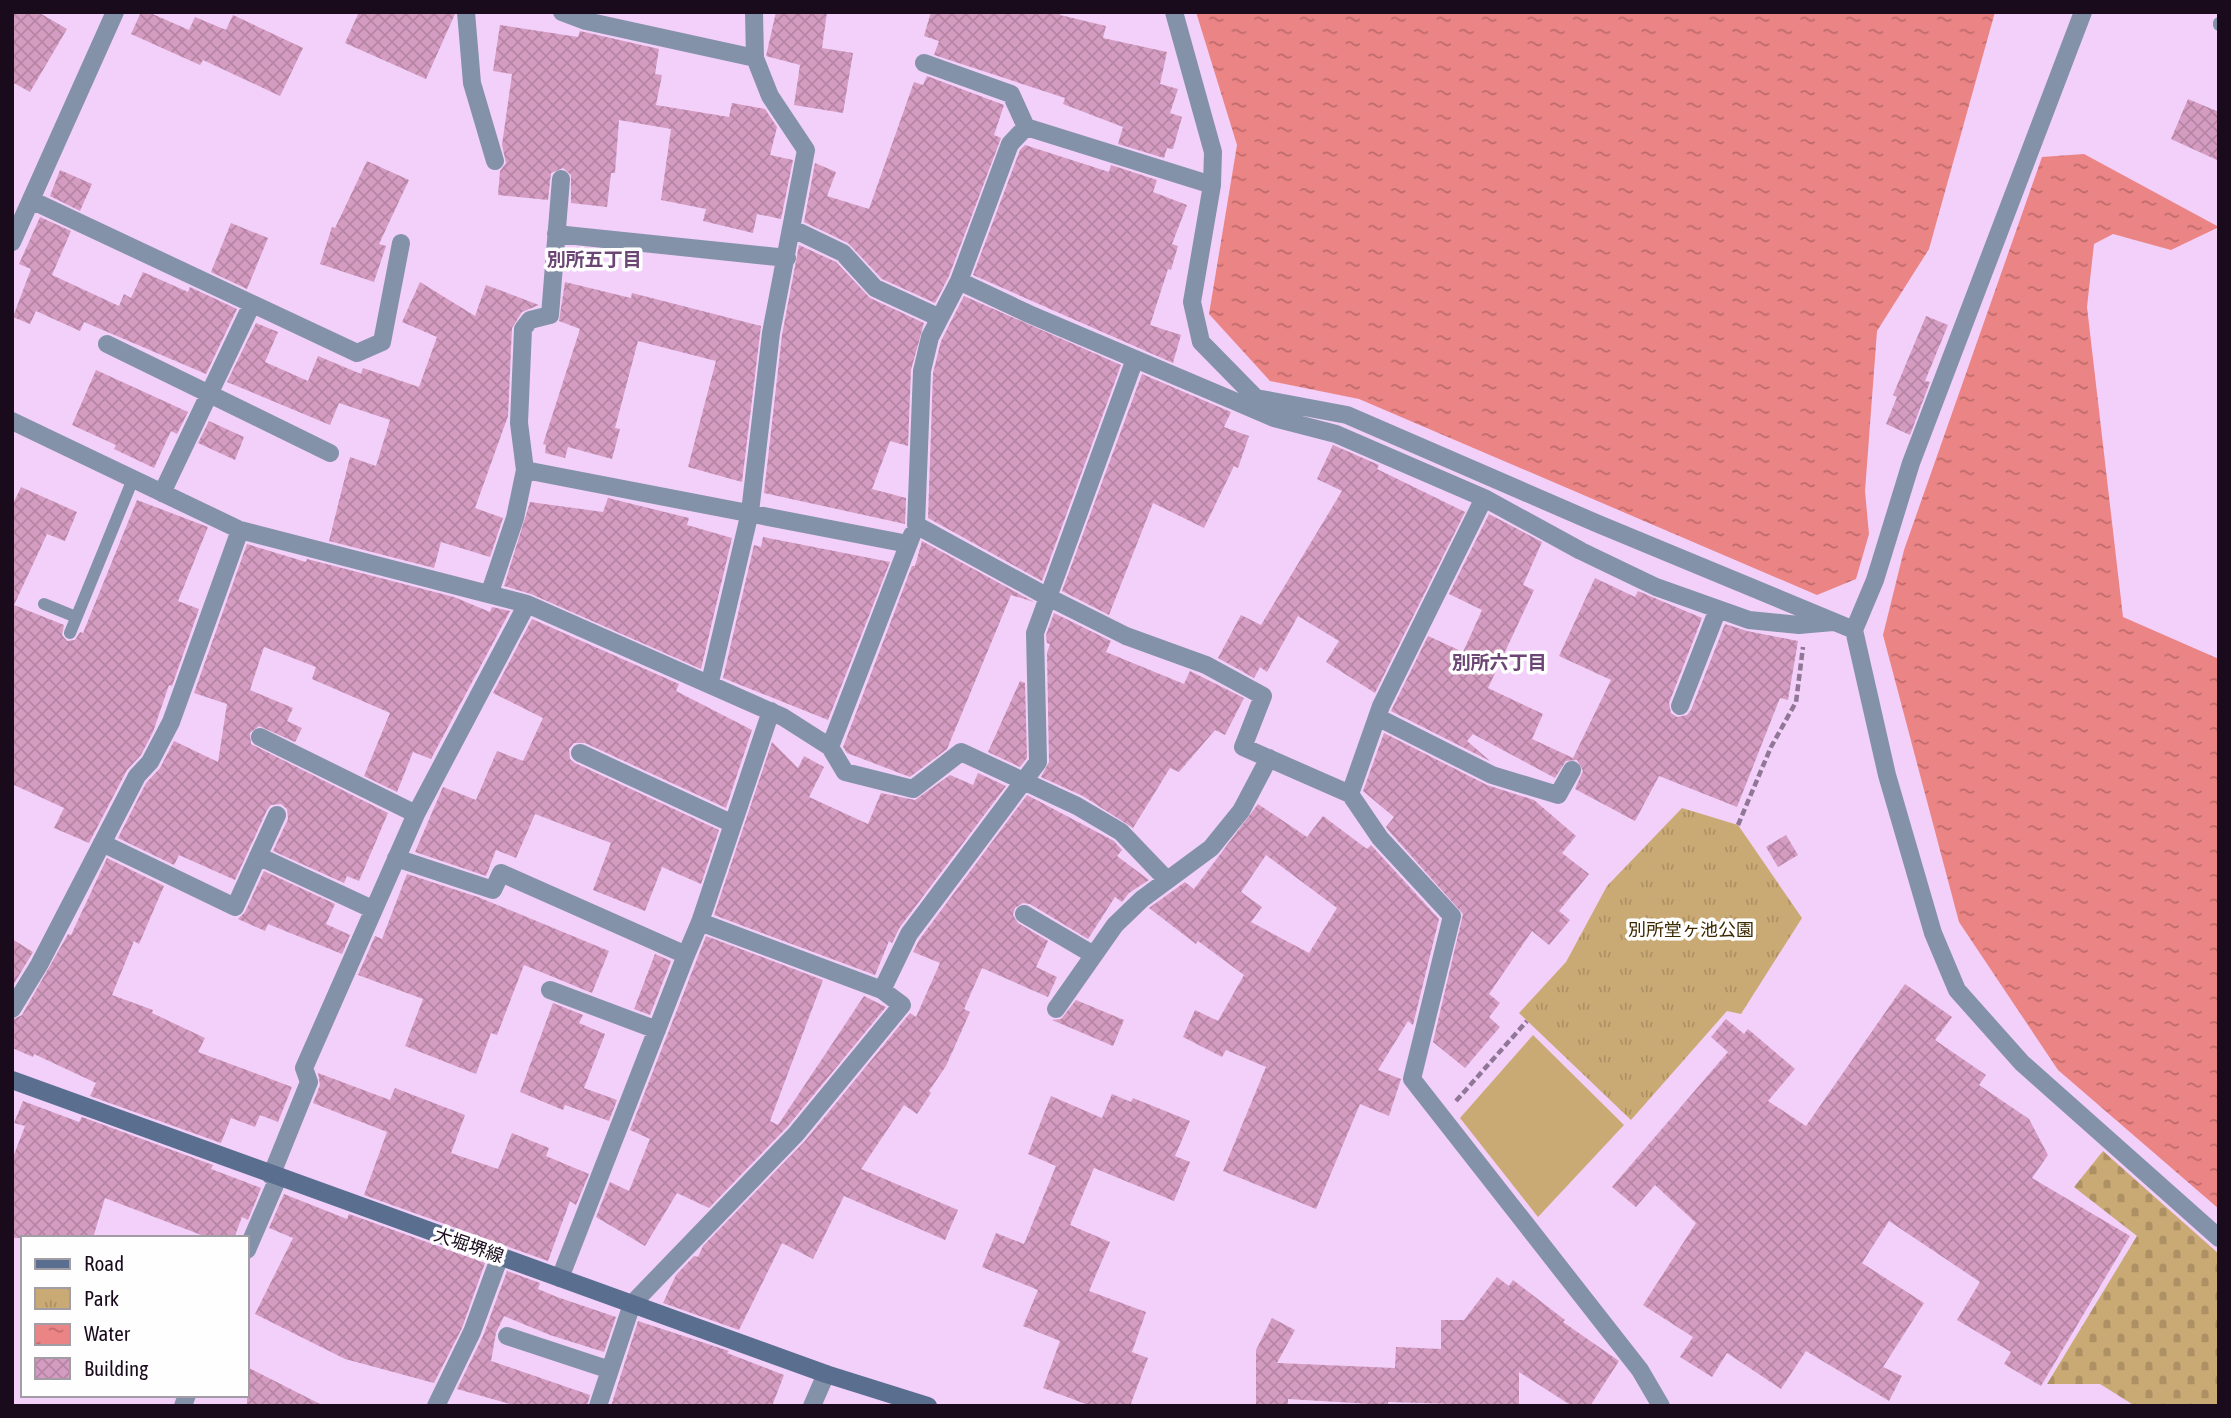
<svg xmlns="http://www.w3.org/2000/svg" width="2231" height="1418" font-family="'Asap Condensed','Noto Sans JP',sans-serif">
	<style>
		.green { fill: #caaa74 }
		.cemetery { fill: url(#cemetery-stones) }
		.park { fill: url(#park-tufts) }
		.water { fill: url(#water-ripples) }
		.building { fill: url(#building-cross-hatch); fill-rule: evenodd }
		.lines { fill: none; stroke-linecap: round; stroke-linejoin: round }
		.path { stroke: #907796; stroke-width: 4.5; stroke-dasharray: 7 3.5; stroke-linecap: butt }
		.lane { stroke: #8492a9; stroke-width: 12 }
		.street { stroke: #8492a9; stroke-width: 18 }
		.secondary { stroke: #5a6e8f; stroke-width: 18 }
		.labels { text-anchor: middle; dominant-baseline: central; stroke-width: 7; stroke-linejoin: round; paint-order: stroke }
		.park-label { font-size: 18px; fill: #3c2800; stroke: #fefefe }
		.street-label { font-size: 18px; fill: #190a1c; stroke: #fefefe }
		.neighbourhood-label { font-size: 19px; font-weight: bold; fill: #6b4674; stroke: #fefefe }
	</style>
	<defs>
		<pattern id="cemetery-stones" width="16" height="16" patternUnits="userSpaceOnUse" patternTransform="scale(1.75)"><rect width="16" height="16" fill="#caaa74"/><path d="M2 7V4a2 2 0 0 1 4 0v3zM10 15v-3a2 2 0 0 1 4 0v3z" fill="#ad9164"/></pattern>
		<pattern id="park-tufts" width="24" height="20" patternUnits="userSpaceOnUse" patternTransform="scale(1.75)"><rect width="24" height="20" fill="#caaa74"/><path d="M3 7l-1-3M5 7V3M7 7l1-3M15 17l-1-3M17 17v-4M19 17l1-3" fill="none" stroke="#ad9164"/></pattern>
		<pattern id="water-ripples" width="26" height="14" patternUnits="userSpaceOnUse" patternTransform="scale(1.75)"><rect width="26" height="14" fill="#eb8485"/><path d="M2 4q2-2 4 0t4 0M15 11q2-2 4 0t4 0" fill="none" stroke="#be6a6c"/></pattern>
		<pattern id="building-cross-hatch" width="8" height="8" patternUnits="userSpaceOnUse" patternTransform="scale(1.75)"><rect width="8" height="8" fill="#d59cc1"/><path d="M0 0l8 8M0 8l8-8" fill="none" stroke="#b685a5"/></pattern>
	</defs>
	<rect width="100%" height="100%" fill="#f2d0fa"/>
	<path class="green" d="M1533,1035L1624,1125L1538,1217L1460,1118Z"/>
	<path class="cemetery" d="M2103,1151L2219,1254V1406H2135L2100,1384H2047L2137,1236L2074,1187Z"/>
	<path class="park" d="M1682,808L1738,825L1802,918L1741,1014L1727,1011L1631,1120L1519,1013L1566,962L1607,886Z"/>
	<path class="water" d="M1196,12H1995L1929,249L1877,331L1865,491L1869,534L1856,579L1817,595L1359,399L1270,381L1209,314L1237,145Z
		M2084,154L2219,227L2171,250L2113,234L2094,244L2087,307L2123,617L2219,659V1209L2058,1070L1959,922L1883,635L1904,550L2042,157Z"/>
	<path class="building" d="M12,12H38L67,29L30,92L12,82Z
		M141,12H148L189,30L195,17L226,30L233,15L303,48L280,96L203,60L200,65L131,34Z
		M359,12H455V14L426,79L345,43Z
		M776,12H827L822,48L853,53L843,113L794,105L800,65L766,56Z
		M931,12H1061L1060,15L1106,26L1103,38L1167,52L1160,84L1178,89L1170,113L1182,117L1173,149L1167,148L1164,158L1118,144L1123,127L1063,104L1065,98L934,55L939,41L924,36Z
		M500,25L578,37L580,31L659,49L655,74L662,75L656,105L729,117L732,103L765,109L777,127L770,155L793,160L781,219L757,214L753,233L703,221L706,209L661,200L671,129L619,120L615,173H611L607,207L571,203V175L563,168L551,173L548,200L498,195L500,171L506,163L502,145L512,74L493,71Z
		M927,76L1004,105L994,135L1001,138L949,276L935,303L882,279L848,243L804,222L815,163L836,172L827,196L869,209L914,82L923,85Z
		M2188,99L2219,112V161L2171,139Z
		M1025,145L1109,172L1111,165L1157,180L1153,192L1187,205L1172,244L1178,246L1171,270L1168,269L1150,325L1181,335L1173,363L973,275L1020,150Z
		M367,161L409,180L379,244L386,246L374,282L320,264L332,227L335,228Z
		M60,170L92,184L80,211L50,196Z
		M40,217L71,231L52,275L119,306L124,294L131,298L143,272L188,292L190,287L237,309L206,374L84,322L80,331L36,311L30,324L13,317L31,269L19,264Z
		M231,223L268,238L247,289L211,272Z
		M799,245L836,262L870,298L924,323L911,370L908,446L890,441L872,489L906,498L905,524L764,493L782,335Z
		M420,282L475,316L486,285L539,305L522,312L512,328L508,416L475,508L503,518L490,557L441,542L434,568L329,541L350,457L376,466L390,420L339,403L330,425L227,382L256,323L278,332L265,362L308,381L318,356L361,374L363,368L419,387L437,337L402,322Z
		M565,282L631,298L632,293L761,326L742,482L688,467L716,361L638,341L615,428L620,429L612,459L568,447L565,458L545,453L546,445L543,444L580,329L559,321Z
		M964,296L1121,365L1042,581L928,518L933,373L941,341Z
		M1926,316L1948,325L1925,381L1930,382L1910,435L1886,424L1897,397L1893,395Z
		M96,370L188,412L177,434L171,431L154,468L114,449L116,445L72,425Z
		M1142,374L1231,412L1224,427L1249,436L1238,468L1234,466L1204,528L1153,503L1109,615L1062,591Z
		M209,421L244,437L235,460L198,443Z
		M1333,445L1379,465L1377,469L1465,512L1375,693L1326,662L1339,641L1298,616L1267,672L1260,667L1254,678L1218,658L1241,615L1261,625L1342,491L1317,479Z
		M21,487L77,512L65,541L47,534L14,605L64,625L62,635L67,641L75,640L80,632L83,633L137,500L208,527L178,601L199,609L172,686L169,685L153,732L141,755L127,770L89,843L54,828L64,808L12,784V506Z
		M608,498L689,518L687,525L732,538L701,669L531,594L504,586L530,502L603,512Z
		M1489,514L1542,542L1523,585L1534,590L1488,688L1543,714L1532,739L1573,758L1611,680L1559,656L1595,578L1635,597L1638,591L1702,618L1669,703L1671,713L1677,717L1687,715L1691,710L1725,624L1747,631L1798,641L1788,700L1780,698L1737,807L1659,776L1635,821L1575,789L1583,771L1577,760L1566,761L1555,778L1473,734L1467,741L1490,761L1391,711L1428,636L1463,652L1482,610L1449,594Z
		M763,537L890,562L828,720L723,678L754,545L761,547Z
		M922,541L1034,602L1011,595L947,749L910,777L847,753L843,747L912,566H915Z
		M247,544L306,562L307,559L454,597L490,612L492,607L510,611L431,759L413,752L397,792L364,776L390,713L312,679L316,667L264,647L250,690L293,708L287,721L302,728L295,742L259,726L250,733L251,744L388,813L359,881L347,876L344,883L273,851L288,819L287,809L281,804L271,805L267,810L235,880L179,855L174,865L118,838L146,783L160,768L174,741L218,762L227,704L194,693Z
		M1054,613L1111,641L1106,652L1184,684L1190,671L1244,698L1225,735L1215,730L1179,772L1170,768L1133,828L1083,796L1041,777L1049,762L1047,653L1050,644L1047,643L1046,635Z
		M532,619L679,684L676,691L752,730L726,808L585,743H574L569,749L570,759L575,763L719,830L701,884L662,867L645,911L593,890L611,843L535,814L516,858L496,850L486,876L415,852L443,787L476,800L497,751L523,761L543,718L493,693Z
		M1020,681L1025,683L1027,758L1020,767L988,752Z
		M1384,733L1487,785L1534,800L1576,836L1562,853L1589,874L1559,911L1570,920L1549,945L1532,931L1489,994L1500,1003L1489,1017L1500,1027L1465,1068L1433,1042L1463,914L1389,831L1386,827L1394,817L1363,791Z
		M772,742L798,768L804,756L824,767L809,797L868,824L881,793L915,800L950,775L973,785L978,773L1006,786L900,927L892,943L889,941L875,975L714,915Z
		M1027,795L1114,841L1122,850L1117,856L1149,880L1129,893L1122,902L1115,897L1088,939L1030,904L1023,903L1015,908L1013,915L1018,923L1048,941L1036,967L1057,977L1048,997L982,968L964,1009L970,1012L946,1066L929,1091L931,1093L917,1114L904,1105L861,1169L958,1210L945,1240L844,1196L813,1259L782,1243L739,1330L663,1303L676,1275L694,1256L698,1257L703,1246L804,1142L910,1013L916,1017L940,963L913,952L919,940Z
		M1258,804L1307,837L1323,816L1367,849L1371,845L1439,919L1413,1025L1408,1021L1378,1070L1401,1079L1389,1116L1360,1104L1316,1209L1223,1171L1266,1067L1226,1050L1222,1057L1183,1037L1195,1010L1218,1021L1244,975L1198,941L1196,944L1149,908L1185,882L1194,889ZM1266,855L1337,908L1309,953L1251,922L1262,907L1241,892Z
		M1786,835L1798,855L1778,867L1766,847Z
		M107,858L164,886L139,944L134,941L112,995L153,1010L152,1013L205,1038L198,1052L292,1087L278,1122L260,1115L255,1127L231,1118L221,1143L90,1096L96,1083L34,1054L33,1057L12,1048V1020L22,1015L68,934L71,935Z
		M264,871L335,904L326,924L350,935L342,954L268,924L265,931L238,919L245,912Z
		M407,874L478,897L609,951L592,993L524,965L497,1035L491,1033L476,1074L405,1046L423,999L358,975L375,936L382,939Z
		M706,936L823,980L770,1121L778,1125L864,996L886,1007L788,1126L709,1208L677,1193L645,1246L596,1217L610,1182L629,1191L650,1139L630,1130Z
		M12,939L33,952L12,987Z
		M655,954L671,961L650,1015L634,1009Z
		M1905,984L1952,1017L1935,1040L1986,1075L1979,1085L2029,1119L2048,1155L2032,1178L2130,1236L2041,1386L2004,1364L2011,1352L1957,1320L1980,1282L1889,1221L1862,1263L1924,1303L1883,1367L1902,1376L1889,1401L1806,1351L1781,1389L1727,1353L1712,1377L1680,1357L1693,1337L1643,1305L1696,1223L1655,1185L1636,1207L1612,1187L1728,1052L1711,1037L1726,1019L1744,1034L1748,1029L1795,1069L1768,1101L1806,1126Z
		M1076,1000L1124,1020L1113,1046L1052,1020L1061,1019Z
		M553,1003L583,1015L579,1023L605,1034L584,1088L617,1100L609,1121L565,1105L563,1110L520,1092Z
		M318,1073L390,1100L395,1088L465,1115L451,1153L498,1169L512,1133L549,1148L546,1156L589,1174L576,1205L570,1201L548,1261L364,1195L387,1132L313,1103L320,1085Z
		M1112,1094L1131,1102L1133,1098L1190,1121L1175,1156L1190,1162L1174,1201L1094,1168L1070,1225L1110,1242L1089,1291L1146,1312L1132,1352L1148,1358L1130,1406H1091L1043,1388L1060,1341L1023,1326L1038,1290L982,1267L996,1233L1024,1244L1056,1166L1028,1154L1051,1096L1102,1118Z
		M23,1101L79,1122L82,1117L213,1165L211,1169L261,1188L248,1220L242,1217L234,1238H209L105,1198L93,1238H12V1160L25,1126L14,1123Z
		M284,1194L347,1219L349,1214L485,1263L462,1328L434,1383L345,1359L255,1314L293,1238L269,1228Z
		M507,1271L540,1283L538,1289L557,1297L616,1317L604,1352L550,1335L504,1316L496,1333L491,1361L590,1395L587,1406H517L457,1389L483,1336Z
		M1497,1277L1509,1286L1513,1280L1565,1320L1563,1322L1619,1361L1590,1406H1572L1519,1372V1406L1388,1402V1405L1288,1399V1406H1256V1350L1272,1318L1295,1330L1277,1363L1395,1368L1396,1347L1441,1349V1320H1464Z
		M638,1321L729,1351L727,1353L784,1375L772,1406H611Z
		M247,1367L324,1406H247Z"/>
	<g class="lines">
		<path class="path" d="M1738,825L1771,747L1796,702L1803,647
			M1456,1101L1527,1021"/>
		<path class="lane" d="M2219,23V25
			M44,604L76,617
			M70,633L133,479"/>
		<path class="street" d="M466,12L472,83L495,161
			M562,12L586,21L755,58
			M1174,12L1213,152L1212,185
			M2083,12L1911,463L1875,580L1854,630L1887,775L1933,933L1957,990L2022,1063L2219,1238
			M924,63L1011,94L1026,127L1212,185L1192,302L1201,342L1256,398
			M1026,127L1010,144L959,281L930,337L922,371L916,525L1046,596L1126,636L1206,665L1263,696L1243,747L1350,794L1380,838L1452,916L1412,1079L1640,1370L1661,1406
			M31,200L357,353L382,342L401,243
			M793,229L843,253L875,288L940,318
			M556,234L787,258
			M12,242L115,12
			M959,281L1029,314L1239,403L1256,398L1347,415L1596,523L1854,630
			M107,344L330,453
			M1239,403L1274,418L1336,434L1484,498L1581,551L1656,587L1749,620L1799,625L1833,622
			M12,421L240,530L527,604L783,717L830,747L845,772L913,789L961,752L1077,806L1121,832L1167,880
			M525,470L908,544
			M162,493L252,304
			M490,592L515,518L525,470L519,423L523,329L530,320L550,315L561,179
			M710,682L750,512L771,333L806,150L770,96L755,58L754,12
			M1680,706L1718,609
			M1377,717L1492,775L1558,795L1572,770
			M260,737L416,814
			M830,747L912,535
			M580,753L733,824
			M1350,794L1381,706L1484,498
			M102,843L235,907L277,815
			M258,856L372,909
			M396,858L493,890L501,873L686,955L700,922L882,990L902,1005L796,1134L632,1304L598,1406
			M1024,914L1092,954
			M700,922L771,711
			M550,990L657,1030
			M882,990L909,934L1038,762L1035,633L1135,359
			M12,1009L39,965L137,776L150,762L171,722L240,530
			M1056,1009L1115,925L1142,899L1211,848L1241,811L1269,758
			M271,1176L309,1082L304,1068L416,814L527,604
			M247,1250L278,1178
			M560,1278L686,955
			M507,1336L610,1370
			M183,1406L187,1395
			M436,1406L472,1332L500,1256
			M812,1406L826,1374"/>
		<path class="secondary" d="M12,1080L826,1374L928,1406"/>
	</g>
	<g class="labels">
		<g class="park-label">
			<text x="1691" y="929">別所堂ヶ池公園</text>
		</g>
		<g class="street-label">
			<text transform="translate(469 1245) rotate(19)">大堀堺線</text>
		</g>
		<g class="neighbourhood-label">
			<text x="594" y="259">別所五丁目</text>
			<text x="1499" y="662">別所六丁目</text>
		</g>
	</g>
	<rect width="2231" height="1418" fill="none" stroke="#190a1c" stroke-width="28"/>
	<rect x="21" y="1236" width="228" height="161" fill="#fefefe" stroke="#a29ca4" stroke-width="2"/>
	<rect x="35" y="1259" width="35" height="10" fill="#5a6e8f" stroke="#a29ca4" stroke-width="2"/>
	<text x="84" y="1271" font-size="21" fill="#190a1c">Road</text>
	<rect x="35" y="1288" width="35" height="21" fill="url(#park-tufts)" stroke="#a29ca4" stroke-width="2"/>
	<text x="84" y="1306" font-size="21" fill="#190a1c">Park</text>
	<rect x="35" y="1324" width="35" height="21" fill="url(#water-ripples)" stroke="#a29ca4" stroke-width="2"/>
	<text x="84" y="1341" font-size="21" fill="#190a1c">Water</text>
	<rect x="35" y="1358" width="35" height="21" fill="url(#building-cross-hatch)" stroke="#a29ca4" stroke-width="2"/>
	<text x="84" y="1376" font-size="21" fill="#190a1c">Building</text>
</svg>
